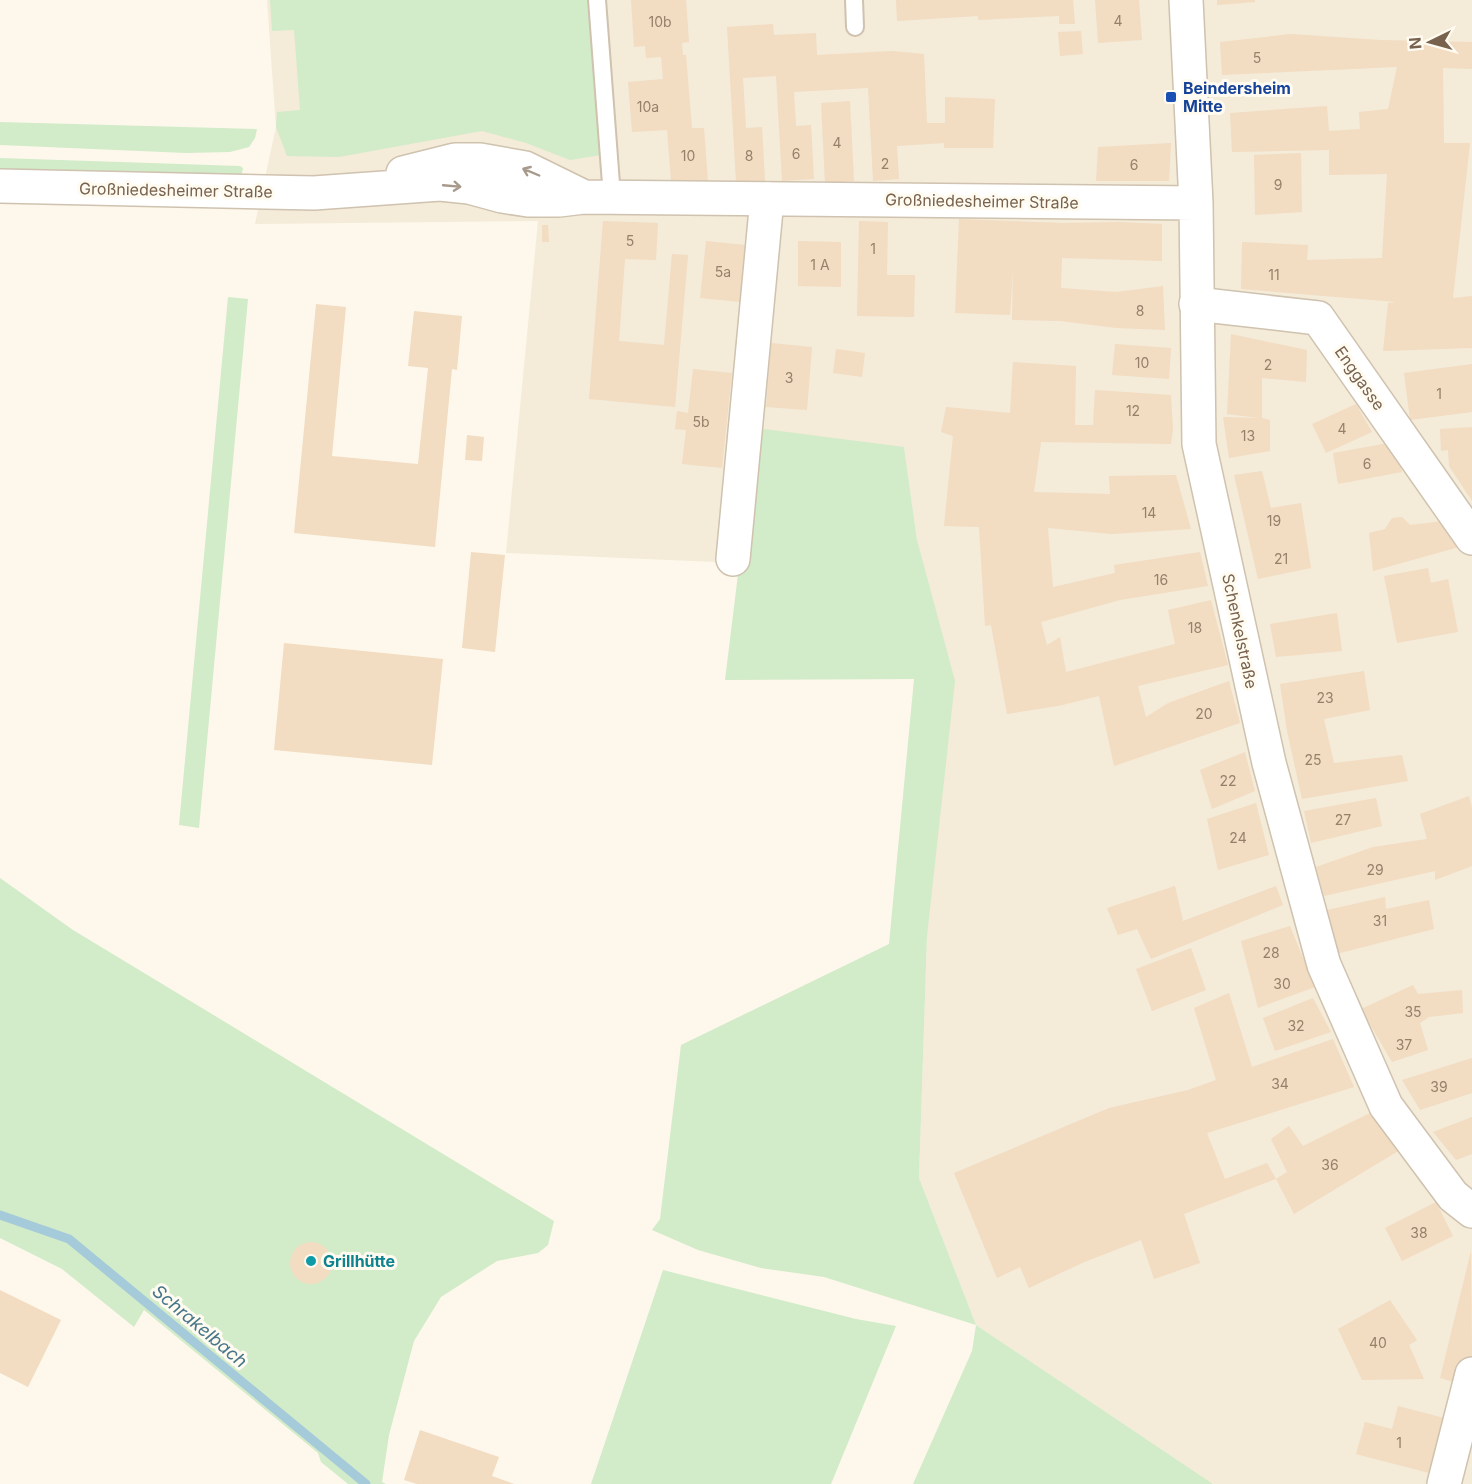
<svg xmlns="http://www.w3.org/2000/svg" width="1472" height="1484" font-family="Inter,sans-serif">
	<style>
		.residential { fill: #f4ebd9 }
		.green { fill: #d2ebc8 }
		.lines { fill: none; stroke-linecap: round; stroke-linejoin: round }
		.stream { stroke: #a5cad9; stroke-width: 9 }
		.building { fill: #f2dcc2 }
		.service-casing { stroke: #cfc2af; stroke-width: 20 }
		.minor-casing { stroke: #cfc2af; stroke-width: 36 }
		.tertiary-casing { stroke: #cfc2af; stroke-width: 36 }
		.service { stroke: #fff; stroke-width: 16 }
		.minor { stroke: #fff; stroke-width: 33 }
		.tertiary { stroke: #fff; stroke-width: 33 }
		.oneway { stroke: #a7998b }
		.transit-dot { fill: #1a4fb4; stroke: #fffbf1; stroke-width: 2 }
		.culture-dot { fill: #0f9aa8; stroke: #fffbf1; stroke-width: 2 }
		.labels { text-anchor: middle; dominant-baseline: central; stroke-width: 6; stroke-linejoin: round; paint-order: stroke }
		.number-label { font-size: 14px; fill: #96806a }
		.transit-label { font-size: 16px; font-weight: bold; fill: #164399; stroke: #fffbf1; text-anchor: start }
		.street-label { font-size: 16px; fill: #78624d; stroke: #fffbf1 }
		.culture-label { font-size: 16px; font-weight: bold; fill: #0d838f; stroke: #fffbf1; text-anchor: start }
		.water-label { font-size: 18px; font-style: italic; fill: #47768b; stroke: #fffbf1 }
	</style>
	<rect width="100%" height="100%" fill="#fdf8eb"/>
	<path class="residential" d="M267,0H1472V1484H1213L976,1325L919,1178L927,936L917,540L904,447L739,563L506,553L538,221L255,224L276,127Z"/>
	<path class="green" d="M270,0H590L601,155L570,160L526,143L482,131L339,157L287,156L276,127L277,112L300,110L294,30L272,31Z
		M0,122L257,129L255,138L249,147L230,152L186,153L0,145Z
		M0,158L240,166L243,168L241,177L0,172Z
		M228,297L248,299L199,828L179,825Z
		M756,428L904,447L917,540L955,681L927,936L919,1178L976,1325L1213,1484H913L972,1351L976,1325L824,1277L761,1268L698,1250L652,1230L660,1219L681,1045L889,944L914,679L725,680Z
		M0,878L73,930L554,1221L548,1245L538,1253L497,1261L441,1297L414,1341L389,1435L382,1482L386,1484H348L321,1462L318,1453L144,1310L134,1327L62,1269L0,1238Z
		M663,1270L856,1319L896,1326L831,1484H591Z"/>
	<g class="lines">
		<path class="stream" d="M0,1215L69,1239L366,1484"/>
	</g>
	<path class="building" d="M631,0H686L689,42L682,43L683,55H686L692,128H704L708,181H671L667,130L632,132L628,82L663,79L661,57L646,58L645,46L634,47Z
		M896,0H1073L1075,24H1059V16L978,20V16L897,21Z
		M1095,0H1139L1142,40L1098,43Z
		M1217,0H1255V2L1217,5Z
		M773,24L774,35L816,33L817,55L892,51L924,54L927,123H945V97L995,99L993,148H944V143L897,146L899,179L873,181L868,88L794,92L796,126L811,125L814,179L782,181L776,76L743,78L746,128L762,127L765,181L736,182L727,27Z
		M1081,31L1083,54L1060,56L1058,32Z
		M1291,34L1380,40L1472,42V69L1443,68L1444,143H1470L1453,298L1472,296V348L1383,351L1388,303L1396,302L1241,289L1242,242L1308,245L1307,260L1382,258L1387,174L1329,175V150L1232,152L1230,113L1327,106L1329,131L1360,129L1359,112L1388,109L1397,67L1222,75L1220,42Z
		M850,101L854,181L825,183L821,103Z
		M1171,143L1169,181H1096L1098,147Z
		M1301,153L1302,212L1255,215L1254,155Z
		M959,219L1063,223L1121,222L1162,224V261L1062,258L1061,288L1116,292L1163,286L1165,330L1116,328L1060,321L1012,320L1013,271L1010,315L955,313Z
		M603,221L658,223L656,260L625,259L619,341L664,345L672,254L688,255L675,407L589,399Z
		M859,221L888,222L887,275H915L914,317L857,316Z
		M542,225H548L549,242H542Z
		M706,241L745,245L740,302L700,298Z
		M798,241L841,242V287L798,286Z
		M316,304L346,307L332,456L418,464L428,368L408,366L414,311L462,316L457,370L452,369L435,547L294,533Z
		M1231,334L1307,350L1306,382L1262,378V418L1270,420V451L1229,458L1223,417L1258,418L1227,414Z
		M771,343L812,347L807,410L766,407Z
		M1115,344L1171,348L1169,379L1112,375Z
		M836,349L865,353L862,377L833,373Z
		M1013,362L1076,366L1075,425H1093L1095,390L1171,395L1173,429L1171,444L1041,442L1034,492L1110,494L1109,476L1176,475L1191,529L1112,534L1048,528L1053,587L1115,573L1114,565L1200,552L1208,586L1120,600L1041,622L1047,645L1060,637L1066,672L1175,644L1168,610L1211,600L1228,665L1138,686L1146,717L1168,703L1229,681L1240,723L1114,766L1099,696L1058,706L1007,714L991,625L985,626L979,527L944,526L953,436L941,432L946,407L1010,413Z
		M1472,364V412L1410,420L1404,373Z
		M693,369L732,373L722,468L682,464L686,430L675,429L677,411L688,413Z
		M1356,404L1372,432L1326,453L1312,424Z
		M1472,427V501L1449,466L1448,450L1441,451L1440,429Z
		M467,435L484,437L482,461L465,460Z
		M1394,442L1402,472L1338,484L1333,453Z
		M1262,471L1271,508L1301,503L1311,568L1258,579L1234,475Z
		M1402,517L1410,525L1444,521L1459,547L1373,571L1369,533L1385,529L1392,518Z
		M471,552L505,555L495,652L462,648Z
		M1428,568L1431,583L1448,579L1458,632L1397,643L1384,576Z
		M1337,613L1342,651L1276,657L1270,624Z
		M284,643L443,659L432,765L274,750Z
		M1364,671L1370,710L1324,719L1334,763L1402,755L1408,781L1302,799L1287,731L1280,684Z
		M1245,752L1255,791L1212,809L1200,770Z
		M1469,796L1472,808V866L1435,880V871L1324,896L1316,867L1373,847L1427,839L1420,814Z
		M1376,798L1382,826L1311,843L1304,811Z
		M1256,803L1269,855L1218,870L1207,819Z
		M1175,886L1183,921L1276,886L1283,905L1151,959L1137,929L1118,935L1107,908Z
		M1385,897L1386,909L1429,900L1434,929L1336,954L1327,910Z
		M1290,926L1315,987L1258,1008L1241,941Z
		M1191,948L1206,990L1152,1011L1136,969Z
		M1413,985L1418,994L1462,990L1463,1013L1429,1017L1420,1023L1428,1050L1392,1062L1361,1009Z
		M1229,993L1252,1067L1333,1039L1354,1087L1207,1133L1225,1179L1267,1163L1276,1179L1287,1172L1271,1139L1289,1126L1303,1146L1372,1112L1400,1150L1294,1214L1276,1179L1184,1214L1200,1263L1154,1279L1141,1240L1082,1263L1029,1288L1020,1267L997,1278L954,1173L1109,1108L1188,1090L1216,1080L1194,1008Z
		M1313,998L1331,1032L1275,1051L1263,1018Z
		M1472,1058V1093L1420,1110L1402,1080Z
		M1472,1117V1154L1456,1160L1433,1132Z
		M1436,1202L1453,1236L1402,1261L1385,1228Z
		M290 1263a21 21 0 1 1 42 0a21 21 0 1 1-42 0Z
		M1471,1251L1472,1356L1464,1385L1440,1378Z
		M0,1290L61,1320L28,1387L0,1373Z
		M1390,1300L1417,1340L1409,1345L1424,1379L1362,1380L1338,1329Z
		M1398,1406L1444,1418L1429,1473L1356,1454L1365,1422L1392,1429Z
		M420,1430L499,1457L492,1476L514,1484H417L404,1480Z"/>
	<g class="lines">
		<defs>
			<path id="service" d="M597,0L612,197
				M854,0L855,27"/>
			<path id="minor" d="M1196,304L1318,318L1472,538
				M733,559L767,199
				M1444,1484L1472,1374"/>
			<path id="tertiary" d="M1186,0L1196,203L1199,444L1269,763L1324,965L1386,1106L1453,1196L1472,1211
				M403,173L455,160H480L525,168L582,196
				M0,186L314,193L440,184L469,187L502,196L528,200H559L584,197L1196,203"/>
		</defs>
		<use href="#service" class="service-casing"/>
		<use href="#minor" class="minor-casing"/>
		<use href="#tertiary" class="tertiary-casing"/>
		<use href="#service" class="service"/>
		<use href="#minor" class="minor"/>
		<use href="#tertiary" class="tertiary"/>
	</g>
	<defs><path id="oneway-shaft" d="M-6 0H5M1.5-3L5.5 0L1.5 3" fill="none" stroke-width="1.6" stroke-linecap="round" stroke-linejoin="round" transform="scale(1.5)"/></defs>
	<g class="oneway">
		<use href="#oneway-shaft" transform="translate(531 172) rotate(-157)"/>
		<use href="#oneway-shaft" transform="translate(452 186) rotate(5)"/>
	</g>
	<rect class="transit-dot" x="1165" y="91" width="12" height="12" rx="3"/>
	<circle class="culture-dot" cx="311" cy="1261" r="6"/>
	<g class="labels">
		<g class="number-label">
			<text x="1118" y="20">4</text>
			<text x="660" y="21">10b</text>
			<text x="1257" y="57">5</text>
			<text x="648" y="106">10a</text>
			<text x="837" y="142">4</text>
			<text x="796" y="153">6</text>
			<text x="688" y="155">10</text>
			<text x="749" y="155">8</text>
			<text x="885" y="163">2</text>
			<text x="1134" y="164">6</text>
			<text x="1278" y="184">9</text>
			<text x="630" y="240">5</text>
			<text x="873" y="248">1</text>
			<text x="820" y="264">1 A</text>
			<text x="723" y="271">5a</text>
			<text x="1274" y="274">11</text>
			<text x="1140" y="310">8</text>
			<text x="1142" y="362">10</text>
			<text x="1268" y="364">2</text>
			<text x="789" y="377">3</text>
			<text x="1439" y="393">1</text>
			<text x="1133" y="410">12</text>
			<text x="701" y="421">5b</text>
			<text x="1342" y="428">4</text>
			<text x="1248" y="435">13</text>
			<text x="1367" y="463">6</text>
			<text x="1149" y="512">14</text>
			<text x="1274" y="520">19</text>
			<text x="1281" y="558">21</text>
			<text x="1161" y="579">16</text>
			<text x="1195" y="627">18</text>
			<text x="1325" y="697">23</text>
			<text x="1204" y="713">20</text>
			<text x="1313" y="759">25</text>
			<text x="1228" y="780">22</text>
			<text x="1343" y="819">27</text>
			<text x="1238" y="837">24</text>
			<text x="1375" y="869">29</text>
			<text x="1380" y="920">31</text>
			<text x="1271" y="952">28</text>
			<text x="1282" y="983">30</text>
			<text x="1413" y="1011">35</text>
			<text x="1296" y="1025">32</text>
			<text x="1404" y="1044">37</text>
			<text x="1280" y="1083">34</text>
			<text x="1439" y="1086">39</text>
			<text x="1330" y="1164">36</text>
			<text x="1419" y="1232">38</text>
			<text x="1378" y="1342">40</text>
			<text x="1399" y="1442">1</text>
		</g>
		<g class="transit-label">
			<text x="1183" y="88">Beindersheim<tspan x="1183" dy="18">Mitte</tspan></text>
		</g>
		<g class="street-label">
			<text transform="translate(176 190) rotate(1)">Großniedesheimer Straße</text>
			<text transform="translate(982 201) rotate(1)">Großniedesheimer Straße</text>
			<text transform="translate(1360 378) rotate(55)">Enggasse</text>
			<text transform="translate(1240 631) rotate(78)">Schenkelstraße</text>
		</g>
		<g class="culture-label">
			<text x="323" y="1261">Grillhütte</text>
		</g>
		<g class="water-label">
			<text transform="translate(200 1326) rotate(40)">Schrakelbach</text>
		</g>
	</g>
	<g transform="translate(1430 42) rotate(265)" stroke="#fffbf1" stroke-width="4.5" paint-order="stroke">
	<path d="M0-4.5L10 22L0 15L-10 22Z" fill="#78624d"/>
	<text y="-9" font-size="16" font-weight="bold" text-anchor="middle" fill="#78624d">N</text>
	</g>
</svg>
